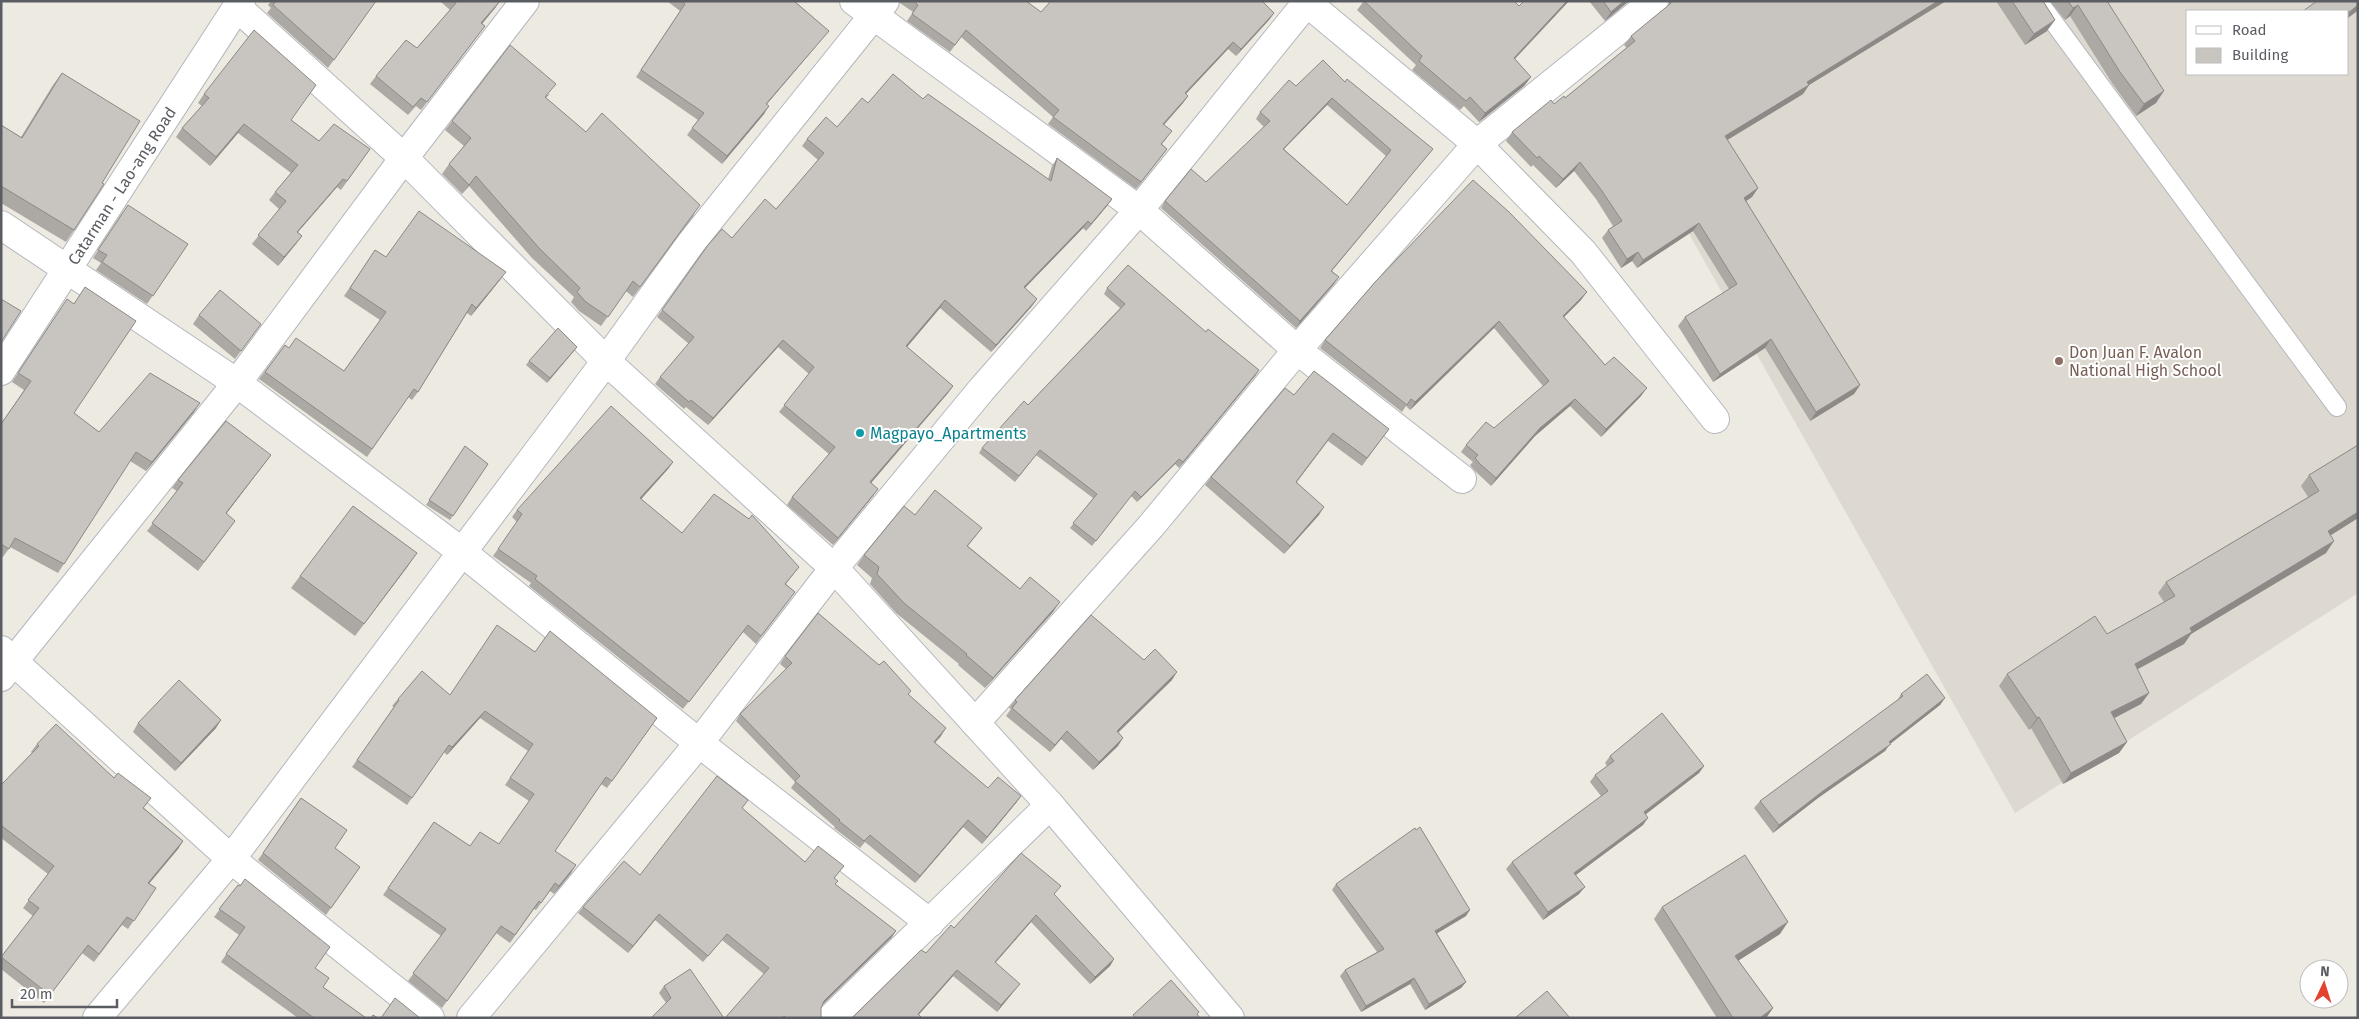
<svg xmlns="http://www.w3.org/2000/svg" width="2359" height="1019" font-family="'Fira Sans',sans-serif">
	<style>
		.education { fill: #ddd9d0; fill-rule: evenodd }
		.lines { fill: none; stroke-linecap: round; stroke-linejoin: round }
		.service-casing { stroke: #b4b7bc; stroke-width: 20 }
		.minor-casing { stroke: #b4b7bc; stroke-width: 30 }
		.tertiary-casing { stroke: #b4b7bc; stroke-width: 30 }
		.secondary-casing { stroke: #b5b8be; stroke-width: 30 }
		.service { stroke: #fff; stroke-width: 18 }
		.minor { stroke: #fff; stroke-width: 28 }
		.tertiary { stroke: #fff; stroke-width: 28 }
		.secondary { stroke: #fff; stroke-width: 28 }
		.wall { fill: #aca9a4; fill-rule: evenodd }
		.shaded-wall { fill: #8c8986 }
		.building { fill: #c8c4bf; stroke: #8c8986; fill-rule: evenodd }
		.education-dot { fill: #8d6e63; stroke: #fff; stroke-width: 2 }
		.culture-dot { fill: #0f9aa8; stroke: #fff; stroke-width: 2 }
		.labels { text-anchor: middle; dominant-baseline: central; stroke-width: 4; stroke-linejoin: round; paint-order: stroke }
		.street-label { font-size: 16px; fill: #5a5d62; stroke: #fff }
		.education-label { font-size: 16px; fill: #785e54; stroke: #fff; text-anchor: start }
		.culture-label { font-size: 16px; fill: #0d838f; stroke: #fff; text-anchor: start }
	</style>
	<rect width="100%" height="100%" fill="#edeae2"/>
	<path class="education" d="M1793,1H2358V593L2015,813L1630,129ZM2188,11H2348V74H2188Z"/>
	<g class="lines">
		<defs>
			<path id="service" d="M2038,1L2337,407"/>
			<path id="minor" d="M854,1L1139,210L1297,350L1462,479
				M1305,1L1477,144L1583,252L1715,419
				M1,225L237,383L462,552L699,743L930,923
				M1,650L231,859L430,1018
				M1,677L237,383L404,158L525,1
				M975,723L1151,526L1297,350L1477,144L1654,1
				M97,1018L231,859L606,361L691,243L885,1
				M471,1018L699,743L834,568L982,389L1139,210L1308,1
				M831,1018L1050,805"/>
			<path id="tertiary" d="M237,7L404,158L606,361L834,568L1050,805L1230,1018"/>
			<path id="secondary" d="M1,371L241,1"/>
		</defs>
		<use href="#service" class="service-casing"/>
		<use href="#minor" class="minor-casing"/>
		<use href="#tertiary" class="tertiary-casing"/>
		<use href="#secondary" class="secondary-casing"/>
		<use href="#service" class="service"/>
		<use href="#minor" class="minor"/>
		<use href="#tertiary" class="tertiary"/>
		<use href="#secondary" class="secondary"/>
	</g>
	<path class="wall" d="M271,1H376L328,68L267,13L271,8L268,5Z
		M442,1H500L482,24L479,34L421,110L416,106L408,115L370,84L376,76L417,48L450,10L441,2Z
		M667,1H794L829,31L823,38L767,104L764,114L722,164L687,135L698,120L636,77L680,11Z
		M900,1H1026L1041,12L1274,13L1269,20L1236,56L1228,49L1186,94L1188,96L1183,103L1164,125L1167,138L1162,144L1167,149L1136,189L1048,124L1053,117L961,37L950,52L907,21L913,12L900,3Z
		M1364,1L1519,6L1569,1L1515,59L1531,77L1524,86L1479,122L1464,106L1460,110L1412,70L1416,65L1357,10Z
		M1589,1H1629L1605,21Z
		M1669,1H1946L1809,85L1803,94L1727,140L1758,188L1752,197L1746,201L1860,385L1854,394L1810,421L1765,348L1713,382L1678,326L1685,317L1729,289L1693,231L1637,268L1632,261L1621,268L1602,238L1608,230L1613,226L1596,199L1574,171L1556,188L1533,165L1531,167L1506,141L1512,132L1554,104L1565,98L1627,48L1624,45L1631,36L1669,6Z
		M1996,1H2043L2047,31L2025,45Z
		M2050,1H2107L2156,103L2136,116L2112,83L2070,16L2065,20Z
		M62,73L102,183L74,230L66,242L1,203V125L21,137L53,85Z
		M1345,82L1433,149L1428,155L1332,271L1339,277L1334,284L1296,328L1161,208L1165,201L1206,182L1264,127L1256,119L1260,112L1296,86ZM1327,105L1386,156L1347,205L1284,149Z
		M204,94L291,120L319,141L370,149L341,190L337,187L298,232L302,236L278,266L252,244L279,209L269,200L275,192L291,173L238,133L210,166L176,137L182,128L202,106L198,103Z
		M550,94L546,98L586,132L694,215L633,297L626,291L601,326L579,311L571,302L574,297L532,258L469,186L462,194L442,174L449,164L464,146L445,130L452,121Z
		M923,99L1048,179L1052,166L1057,158L1112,199L1107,206L1086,231L1083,228L1025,288L1037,299L1032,306L991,352L940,308L907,347L953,386L948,393L871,483L873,496L833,545L787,505L792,497L829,454L779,412L809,374L778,347L708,425L686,407L684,409L655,384L660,377L689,344L657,317L708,245L732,238L776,209L818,160L802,146L807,139L837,127L868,103Z
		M122,213L188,244L147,304L96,270L101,263L93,258Z
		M375,250L386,257L500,280L471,316L467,313L418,392L412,400L408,397L367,457L259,379L285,345L289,348L344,371L380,320L344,296Z
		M1107,288L1206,332L1259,370L1179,468L1175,464L1137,502L1131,496L1092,546L1070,528L1093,498L1036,455L1015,482L979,453L982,448L1028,405L1120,308L1104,294Z
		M1581,300L1564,317L1605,365L1641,396L1601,437L1570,406L1535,436L1491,486L1475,471L1470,465L1473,462L1461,452L1466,445L1494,428L1543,386L1494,328L1410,410L1406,406L1402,412L1320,348L1325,340Z
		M61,308L74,413L99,432L194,412L146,471L130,461L58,573L10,547L3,557L1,556V424L24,390L12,382Z
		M199,315L261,324L235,359L193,324Z
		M577,347L547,383L526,365L529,361Z
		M1294,395L1389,429L1362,466L1328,441L1297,482L1319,515L1284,554L1205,485L1211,477Z
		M2358,445V518L2331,535L2326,553L2191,634L2184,644L2137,669L2149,693L2141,704L2114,718L2127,742L2119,753L2063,784L2031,728L2029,730L1999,686L2007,674L2107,634L2164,602L2158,593L2166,582L2308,497L2301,486L2309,475Z
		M465,446L488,464L450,520L426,505Z
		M271,455L226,514L235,521L198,571L147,531L177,491L172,488L178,480Z
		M673,462L668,469L641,499L682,533L799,567L786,584L795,592L756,644L743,632L683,709L529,586L531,583L493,556L517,522L512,517L517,510Z
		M915,515L982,528L968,546L1020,589L1053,612L985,688L958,665L959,664L896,613L870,584L872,578L857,565L864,555Z
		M408,566L355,636L291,588L300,576Z
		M535,652L657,718L607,788L601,784L555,851L571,873L554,894L550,891L536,910L534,909L510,943L496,933L442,1008L408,981L441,936L383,895L434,822L470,846L499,844L529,801L505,785L528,751L480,718L447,755L444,752L407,805L352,767L394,707L392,706L398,699L450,695Z
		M785,656L879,665L911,691L908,695L941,736L935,743L988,788L1021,796L1016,803L982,844L963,827L915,883L865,842L860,848L834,828L835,827L791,788L795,782L736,721L740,714L786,669L780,664Z
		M1144,660L1172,680L1118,733V746L1093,770L1061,739L1050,752L1006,716L1011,709L1009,708L1015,700Z
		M1901,694L1945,698L1940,705L1890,744L1885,751L1818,798L1773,833L1754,808L1760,801L1897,701Z
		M138,723L216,728L175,771L133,732Z
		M37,744L144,808L183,841L178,849L149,883L156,888L128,929L122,925L94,962L82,953L44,1003L1,969V957L33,916L23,908L48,874L1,838V785L32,753L31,752Z
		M1610,756L1704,766L1699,773L1645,815L1643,825L1576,875L1579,894L1543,920L1506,869L1512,862L1601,796L1590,782L1595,775L1607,766L1605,763Z
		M301,798L335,848L360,867L326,915L258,860Z
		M742,808L805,862L839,872L834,878L836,885L892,937L822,1005L821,1008V1016L822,1018H725L764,974L722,940L703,962L655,920L628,953L578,913L583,907L640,875Z
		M1336,884L1466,916L1437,933L1466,982L1461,988L1425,1010L1410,984L1361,1012L1340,976L1345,970L1377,952L1332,890Z
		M238,885L315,968L323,987L366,1018H298L221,962L239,935L214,917Z
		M1054,895L1114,959L1110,966L1090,984L1031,922L995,963L1015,990L997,1012L953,976L919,1014L852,1018L954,928Z
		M1662,907L1780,934L1738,960L1773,1008L1766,1018H1717L1654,919Z
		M664,986L724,1018L666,1003L659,993Z"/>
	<path class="shaded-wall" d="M500,1L496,7L476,31L481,23Z
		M1567,1H1569L1508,66L1514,58Z
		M1624,1H1629L1605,21L1611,12Z
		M1938,1H1946L1809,85L1803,94L1719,145L1725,136L1807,82Z
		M2078,5L2070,16L2065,20L2073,8Z
		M2358,5V10L2356,12L2348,18V13Z
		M1274,13L1269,20L1236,56L1241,49Z
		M2055,20L2047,31L2025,45L2034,34Z
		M829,31L823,38L761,111L766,104Z
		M1233,42L1228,49L1180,100L1185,93Z
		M1531,77L1524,86L1479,122L1485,113Z
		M2164,91L2156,103L2136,116L2144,104Z
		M1188,96L1183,103L1158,131L1163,124Z
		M1332,98L1327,105L1278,155L1283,149Z
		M769,106L764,114L722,164L727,156Z
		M244,124L238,133L210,166L216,157Z
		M1167,149L1162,156L1136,189L1141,182Z
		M1580,162L1574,171L1556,188L1563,179Z
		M476,176L469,186L462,194Z
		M343,179L337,187L291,240L297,232Z
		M1758,188L1752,197L1737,207L1744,198Z
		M1112,199L1107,206L1086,231L1091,224Z
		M1088,221L1083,228L1019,294L1024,287Z
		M1699,223L1693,231L1637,268L1643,260Z
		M302,236L296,244L278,266L284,257Z
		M1638,252L1632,261L1621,268L1627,259Z
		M506,272L500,280L471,316L476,308Z
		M1339,277L1334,284L1296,328L1300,321Z
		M1587,292L1581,300L1558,323L1563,316Z
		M1037,299L1032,306L991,352L996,345Z
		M945,300L940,308L901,354L906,346Z
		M1499,321L1494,328L1410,410L1415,402Z
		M1771,339L1765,348L1713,382L1720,374Z
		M783,340L778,347L708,425L713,418Z
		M577,347L574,351L547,383L550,378Z
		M1259,370L1256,375L1179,468L1183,462Z
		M1860,385L1854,394L1810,421L1816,412Z
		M953,386L948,393L865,490L870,482Z
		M1647,388L1641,396L1601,437L1606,429Z
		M1575,399L1570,406L1535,436L1491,486L1496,478L1540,428Z
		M200,403L194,412L146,471L152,462Z
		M271,455L265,463L220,522L226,513Z
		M1179,459L1175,464L1137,502L1141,497Z
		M673,462L668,469L635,506L640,498Z
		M878,489L873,496L833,545L838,538Z
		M1324,507L1319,515L1284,554L1290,546Z
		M2358,512V518L2320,542L2328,531Z
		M2334,541L2326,553L2191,634L2184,644L2127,675L2135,664L2190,628Z
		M417,553L408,566L355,636L364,624Z
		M1060,602L1053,612L985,688L993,678Z
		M1177,672L1172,680L1111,739L1117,731Z
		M2149,693L2141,704L2103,724L2111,712Z
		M1945,698L1940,705L1890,744L1885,751L1818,798L1773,833L1779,825Z
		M485,711L480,718L447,755L452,747Z
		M2039,717L2031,728L2029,730L2037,718Z
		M221,720L216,728L175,771L181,763Z
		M946,728L941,736L929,749L934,742Z
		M1067,731L1061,739L1050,752L1055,745Z
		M1123,738L1118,746L1093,770L1099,762Z
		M2127,742L2119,753L2063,784L2071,773Z
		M1704,766L1699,773L1638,820L1644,812Z
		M1021,796L1016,803L982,844L987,837Z
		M1648,818L1643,825L1569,880L1574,873Z
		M968,820L963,827L915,883L920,876Z
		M183,841L178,849L143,891L148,883Z
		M576,865L571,873L554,894L559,886Z
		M1585,887L1579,894L1543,920L1548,912Z
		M1470,910L1466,916L1431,937L1435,931Z
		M659,914L655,920L628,953L633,946Z
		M1036,915L1031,922L990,969L995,962Z
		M1788,922L1780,934L1727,968L1735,956Z
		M896,931L892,937L820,1007L824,1001Z
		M1114,959L1110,966L1090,984L1095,977Z
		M957,970L953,976L916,1018L918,1014Z
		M1414,978L1410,984L1361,1012L1366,1006Z
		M1466,982L1461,988L1425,1010L1429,1004Z
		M1020,984L1015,990L997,1012L1001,1005Z
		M1773,1008L1766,1018H1760Z"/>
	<path class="building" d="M276,1H376L334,60L273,5Z
		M455,1H500L481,23L485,26L427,102L421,98L413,107L376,76L406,40L417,48L456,3Z
		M682,1H794L829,31L766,104L769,106L727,156L692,128L704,113L641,70L685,4Z
		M913,1H1026L1041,12L1051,1H1262L1274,13L1241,49L1233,42L1185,93L1188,96L1163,124L1172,131L1161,144L1167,149L1141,182L1053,117L1059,110L966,30L955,45L912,14L918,5Z
		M1364,1H1514L1519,6L1524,1H1567L1514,58L1531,77L1485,113L1470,97L1466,101L1419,61L1422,56Z
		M1603,1H1624L1611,12Z
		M1672,1H1938L1807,82L1809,85L1725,136L1758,188L1744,198L1860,385L1816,412L1771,339L1720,374L1685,317L1737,284L1699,223L1643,260L1638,252L1627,259L1608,230L1622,221L1602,191L1580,162L1563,179L1539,156L1537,158L1512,132L1551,100L1554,104L1564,96L1565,98L1635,41L1631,36L1670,4Z
		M2012,1H2043L2055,20L2034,34Z
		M2068,1H2107L2164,91L2144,104L2120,72L2078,5L2073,8Z
		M2317,1H2358V5L2348,13V11H2303Z
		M254,30L316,85L291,120L319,141L334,124L370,149L347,181L343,179L297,232L302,236L284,257L258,235L286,201L275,192L298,165L244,124L216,157L182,128L209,98L204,94Z
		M510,45L556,84L545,97L586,132L602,113L700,205L640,287L633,281L608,317L586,302L577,292L580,288L539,248L476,176L469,185L449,164L471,138L452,121Z
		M1323,60L1345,82L1347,79L1433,149L1331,271L1339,277L1300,321L1165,201L1191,169L1206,182L1270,121L1260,112L1289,80L1296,86ZM1332,98L1391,150L1347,205L1283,149Z
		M62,73L140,121L102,183L104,184L74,230L1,186V125L22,138Z
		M893,74L923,99L928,94L1051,181L1057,158L1112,199L1091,224L1088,221L1024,287L1037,299L996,345L945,300L906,346L953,386L870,482L878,489L838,538L792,497L835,447L784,405L814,367L783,340L713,418L691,400L689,402L660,377L694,337L662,310L708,245L722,229L732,238L765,199L776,209L824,153L807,139L826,117L837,127L862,98L868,103Z
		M1473,180L1509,212L1587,292L1563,316L1605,365L1614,357L1647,388L1606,429L1575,399L1540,428L1496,478L1480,464L1475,458L1478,455L1466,445L1486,422L1494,428L1549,381L1499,321L1415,402L1411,399L1407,405L1325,340L1376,281Z
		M128,205L188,244L153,296L102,262L107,255L98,250Z
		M419,211L506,272L476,308L472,304L418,392L414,389L372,449L265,372L285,345L289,348L296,338L344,371L386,312L350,288L375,250L386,257Z
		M1128,265L1206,332L1208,329L1259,370L1183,462L1179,459L1141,497L1135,491L1096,541L1073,523L1097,494L1040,450L1019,476L982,448L1024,401L1028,405L1125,304L1107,288Z
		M85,287L136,321L74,413L99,432L150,373L200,403L152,462L136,452L64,564L15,538L9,549L1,544V424L31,381L18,373L67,299L74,304Z
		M220,290L261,324L241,351L199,315Z
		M1,299L21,311L1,342Z
		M558,328L577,347L550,378L529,361Z
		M1314,371L1389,429L1367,458L1333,433L1296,482L1324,507L1290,546L1211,477L1285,388L1294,395Z
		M611,406L673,462L640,498L682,533L714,494L749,519L752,515L799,567L785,584L795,592L761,636L748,625L689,702L535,579L537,576L498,549L522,514L517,510Z
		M226,421L271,455L226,513L235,521L204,562L152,523L183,483L178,480Z
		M2358,445V512L2328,531L2334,541L2190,628L2192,632L2135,664L2149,693L2111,712L2127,742L2071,773L2039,717L2037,718L2007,674L2095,616L2107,634L2175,596L2166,582L2319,491L2309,475Z
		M465,446L488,464L453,516L429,500Z
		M935,490L982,528L967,546L1020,589L1030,577L1060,602L993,678L966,655L967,654L904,603L877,574L879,567L864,555L904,506L915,515Z
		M353,506L417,553L364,624L300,576Z
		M818,613L879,665L884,661L911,691L908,694L946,728L934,742L988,788L998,777L1021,796L987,837L968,820L920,876L870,835L864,841L839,821L840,820L795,781L800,776L740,714L792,663L785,656Z
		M1091,615L1144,660L1155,649L1177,672L1117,731L1123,738L1099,762L1067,731L1055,745L1012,708L1017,702L1015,700Z
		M497,625L535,652L550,631L657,718L612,781L606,777L555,851L576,865L559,886L555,883L541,903L539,901L515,935L501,926L447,1001L413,973L446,929L388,888L434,822L470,846L480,832L499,844L534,794L510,778L533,744L485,711L452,747L449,745L412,798L357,760L399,700L398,699L422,671L450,695Z
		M1927,674L1945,698L1889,742L1891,744L1823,791L1779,825L1760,801L1903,696L1901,694Z
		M179,680L221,720L181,763L138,723Z
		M1662,713L1704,766L1644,812L1648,818L1574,873L1585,887L1548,912L1512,862L1608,791L1595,775L1614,761L1610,756Z
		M56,724L114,778L118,773L151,798L143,808L183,841L148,883L156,888L134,921L127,917L99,954L88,945L50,995L1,957L39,908L28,900L54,866L2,826L1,827V785L39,746L37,744Z
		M717,776L748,800L742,808L805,862L818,846L844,866L834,878L838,881L835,884L896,931L824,1001L821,1008V1016L822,1018H786L784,1016L783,1018H725L769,968L727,934L708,956L659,914L633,946L583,907L624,861L640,875Z
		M301,798L347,830L335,848L360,867L331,908L263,853Z
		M1420,827L1470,910L1435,931L1466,982L1429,1004L1414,978L1366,1006L1345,970L1384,949L1336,884L1415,828L1416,830Z
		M1021,853L1061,886L1054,894L1114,959L1095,977L1036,915L995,962L1020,984L1001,1005L957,970L918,1014L922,1018H852L921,950L926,953L951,925L954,928Z
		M1745,855L1788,922L1735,956L1773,1008L1760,1018H1733L1662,907Z
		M245,879L330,947L315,968L329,978L323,987L366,1018H314L226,954L245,927L219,909L238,885L240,886Z
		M690,969L724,1018H651L671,998L664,986Z
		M1171,980L1199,1012L1197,1014L1200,1018H1135L1133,1015Z
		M1547,991L1570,1018H1515Z
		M395,998L420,1018H381Z
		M373,1015L378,1018H371Z"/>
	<circle class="education-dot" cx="2059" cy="361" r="5"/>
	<circle class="culture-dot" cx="860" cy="433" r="5"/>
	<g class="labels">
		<g class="street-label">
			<text transform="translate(122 186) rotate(-57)">Catarman - Lao-ang Road</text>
		</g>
		<g class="education-label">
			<text x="2069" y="352">Don Juan F. Avalon<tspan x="2069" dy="18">National High School</tspan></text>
		</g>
		<g class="culture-label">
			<text x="870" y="433">Magpayo_Apartments</text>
		</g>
	</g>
	<rect width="2359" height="1019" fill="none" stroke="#5a5d62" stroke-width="5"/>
	<rect x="2186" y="10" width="162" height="65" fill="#ffffff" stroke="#bdbec0"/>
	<rect x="2196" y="26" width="25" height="8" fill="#ffffff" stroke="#bdbec0"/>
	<text x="2232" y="35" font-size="15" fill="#5a5d62">Road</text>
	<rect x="2196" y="48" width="25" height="15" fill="#c8c4bf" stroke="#bdbec0"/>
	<text x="2232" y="60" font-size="15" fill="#5a5d62">Building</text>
	<g transform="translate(2324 984) rotate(4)"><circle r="24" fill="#ffffff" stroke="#bdbec0"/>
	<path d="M0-4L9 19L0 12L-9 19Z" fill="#e44230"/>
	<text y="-8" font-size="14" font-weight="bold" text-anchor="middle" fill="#5a5d62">N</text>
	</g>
	<path d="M12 999v8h105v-8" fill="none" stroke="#5a5d62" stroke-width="2.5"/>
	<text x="20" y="999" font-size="15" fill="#5a5d62" stroke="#ffffff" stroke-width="4" paint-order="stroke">20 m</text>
</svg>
